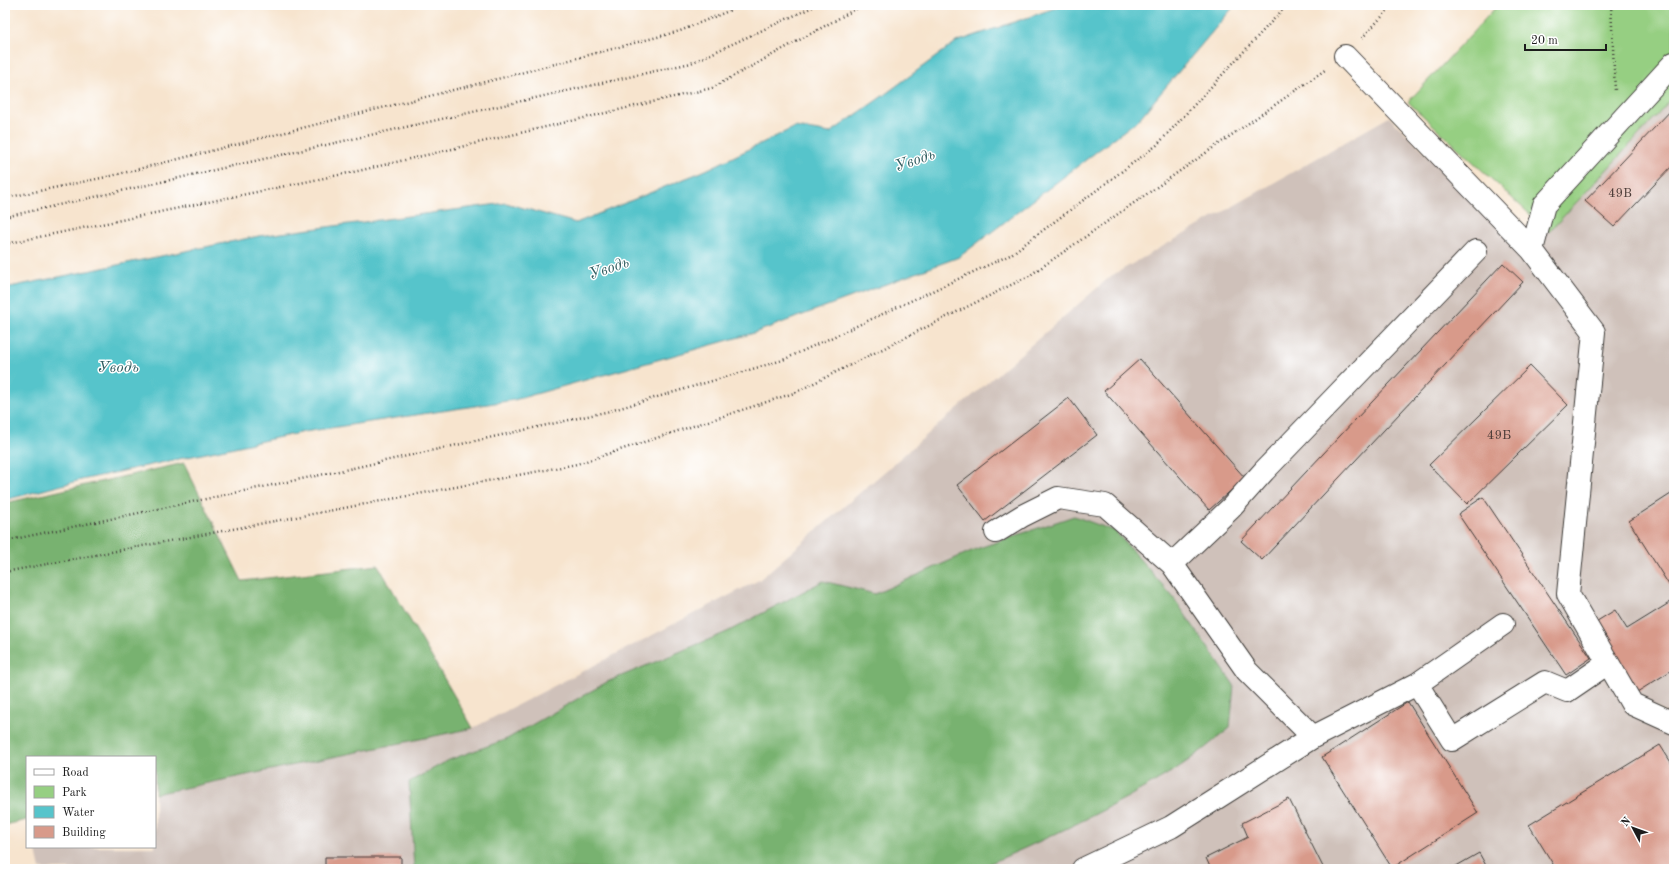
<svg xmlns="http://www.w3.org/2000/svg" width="1679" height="874" font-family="'Old Standard TT',serif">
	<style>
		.industrial { fill: #cfc1ba }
		.green { fill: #96cf82; stroke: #59764f }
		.forest { fill: #78b270; stroke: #4a6746 }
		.water { fill: #57c4cb; stroke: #3a7074 }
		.building { fill: #d89a8a }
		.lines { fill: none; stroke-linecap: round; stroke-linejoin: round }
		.minor-casing { stroke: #3d3a37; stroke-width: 24 }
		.path { stroke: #3d3a37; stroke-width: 2.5; stroke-dasharray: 1 3; stroke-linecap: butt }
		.minor { stroke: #fff; stroke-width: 22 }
		.labels { text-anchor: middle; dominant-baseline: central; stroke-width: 3; stroke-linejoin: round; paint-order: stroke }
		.number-label { font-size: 13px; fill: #4b3c38 }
		.water-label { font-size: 16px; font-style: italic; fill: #345f62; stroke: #fff }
	</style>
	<rect width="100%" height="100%" fill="#fff"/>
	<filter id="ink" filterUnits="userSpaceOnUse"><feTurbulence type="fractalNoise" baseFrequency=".025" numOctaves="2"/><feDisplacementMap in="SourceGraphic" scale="8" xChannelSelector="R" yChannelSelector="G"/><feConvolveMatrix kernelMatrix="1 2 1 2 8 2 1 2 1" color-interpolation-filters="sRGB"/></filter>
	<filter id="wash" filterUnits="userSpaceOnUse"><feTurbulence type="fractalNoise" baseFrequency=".012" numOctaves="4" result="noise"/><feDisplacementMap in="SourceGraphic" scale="16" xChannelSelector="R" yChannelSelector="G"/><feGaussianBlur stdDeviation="0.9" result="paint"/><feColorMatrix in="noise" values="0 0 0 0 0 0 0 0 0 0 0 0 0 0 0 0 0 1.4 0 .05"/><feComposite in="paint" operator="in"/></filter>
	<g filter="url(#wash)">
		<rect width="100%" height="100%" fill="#f7e4ce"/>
		<path class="industrial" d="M1674,5V716L1634,698L1571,590L1599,334L1535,241Z
			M1389,117L1530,254L1590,335L1563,596L1630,710L1674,730V869H40L35,847H155V794L473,728L759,580L1111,276Z"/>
		<path class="green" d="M1498,5H1674V97L1549,232L1408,102Z"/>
		<path class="forest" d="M184,463L242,581L378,565L473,728L155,794V757H27V820L5,825V503Z
			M1074,516L1115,531L1173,597L1234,685L1230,728C1212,742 1195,757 1176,769C1113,808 1045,840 977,869H414L409,782L449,760L507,739L607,682L727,632L823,581L875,594L976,549Z"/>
		<path class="water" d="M1064,5H1235L1138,120L959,257L754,333L514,400L304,432L81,480L5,500V288L259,236L506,203L576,223L706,170L795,127L830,133L884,95L956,42Z"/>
		<g id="blocks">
			<path class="building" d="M1674,107V164L1614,227L1585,201Z
				M1503,263L1523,282L1262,560L1241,541Z
				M1140,359L1245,478L1209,510L1104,391Z
				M1530,366L1568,405L1467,504L1429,465Z
				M1069,398L1097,435L985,521L957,485Z
				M1674,492V593L1629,521Z
				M1483,497L1591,658L1566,675L1458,514Z
				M1674,600V669L1637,692L1594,623L1615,610L1627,629Z
				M1408,702L1478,813L1392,868L1322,757Z
				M1660,745L1674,767V869H1556L1529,825Z
				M1289,799L1324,869H1211L1206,858L1248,837L1242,823Z
				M1479,853L1488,869H1451Z
				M325,857H401V869H325Z"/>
		</g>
	</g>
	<g filter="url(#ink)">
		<use href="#blocks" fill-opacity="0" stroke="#3d3a37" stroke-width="1"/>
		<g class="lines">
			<defs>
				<path id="minor" d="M1345,56L1532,250L1594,332L1568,594L1632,704L1674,723
					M1532,250L1544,205L1674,63
					M996,532L1022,516L1058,498L1105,505L1172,564L1247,671L1313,737L1417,684L1452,740L1545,682L1567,691L1608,663
					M1172,564L1231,508L1264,471L1476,251
					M1417,684L1503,624
					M1083,869L1171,827L1313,737"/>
			</defs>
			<use href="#minor" class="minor-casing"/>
			<path class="path" d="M1611,5L1615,91
				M1362,38L1393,5
				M5,198L111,176L509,76L680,31L743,5
				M5,217L691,63L817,5
				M5,244L358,171L712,88L863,5
				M5,541L344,470L610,411L783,360L1010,255L1157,145L1287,5
				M5,572L577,464L794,393L1029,276L1325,70"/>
			<use href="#minor" class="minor"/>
		</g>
	</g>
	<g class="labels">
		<g class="number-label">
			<text x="1620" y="193">49В</text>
			<text x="1499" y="435">49Б</text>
		</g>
		<g class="water-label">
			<text transform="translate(915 161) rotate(-19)">Уводь</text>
			<text transform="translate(609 269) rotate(-19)">Уводь</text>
			<text x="118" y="368">Уводь</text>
		</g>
	</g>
	<rect width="1679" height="874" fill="none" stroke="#fff" stroke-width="20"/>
	<rect x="26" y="756" width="130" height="92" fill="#ffffff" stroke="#a4a4a4"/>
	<rect x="34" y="769" width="20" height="6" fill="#ffffff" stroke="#a4a4a4"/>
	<text x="62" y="776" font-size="12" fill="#1c1c1c">Road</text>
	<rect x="34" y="786" width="20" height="12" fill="#96cf82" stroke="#a4a4a4"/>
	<text x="62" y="796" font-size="12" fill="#1c1c1c">Park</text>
	<rect x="34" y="806" width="20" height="12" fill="#57c4cb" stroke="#a4a4a4"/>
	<text x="62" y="816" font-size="12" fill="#1c1c1c">Water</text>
	<rect x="34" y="826" width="20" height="12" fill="#d89a8a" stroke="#a4a4a4"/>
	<text x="62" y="836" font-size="12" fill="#1c1c1c">Building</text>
	<g transform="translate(1633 828) rotate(311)" stroke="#ffffff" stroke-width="3" paint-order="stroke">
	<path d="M0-3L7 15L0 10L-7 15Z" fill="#1c1c1c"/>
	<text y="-6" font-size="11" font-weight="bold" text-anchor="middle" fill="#1c1c1c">N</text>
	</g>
	<path d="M1525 44v6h81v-6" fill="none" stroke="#1c1c1c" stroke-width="2"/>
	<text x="1531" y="44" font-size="12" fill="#1c1c1c" stroke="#ffffff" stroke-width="3" paint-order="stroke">20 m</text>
</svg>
